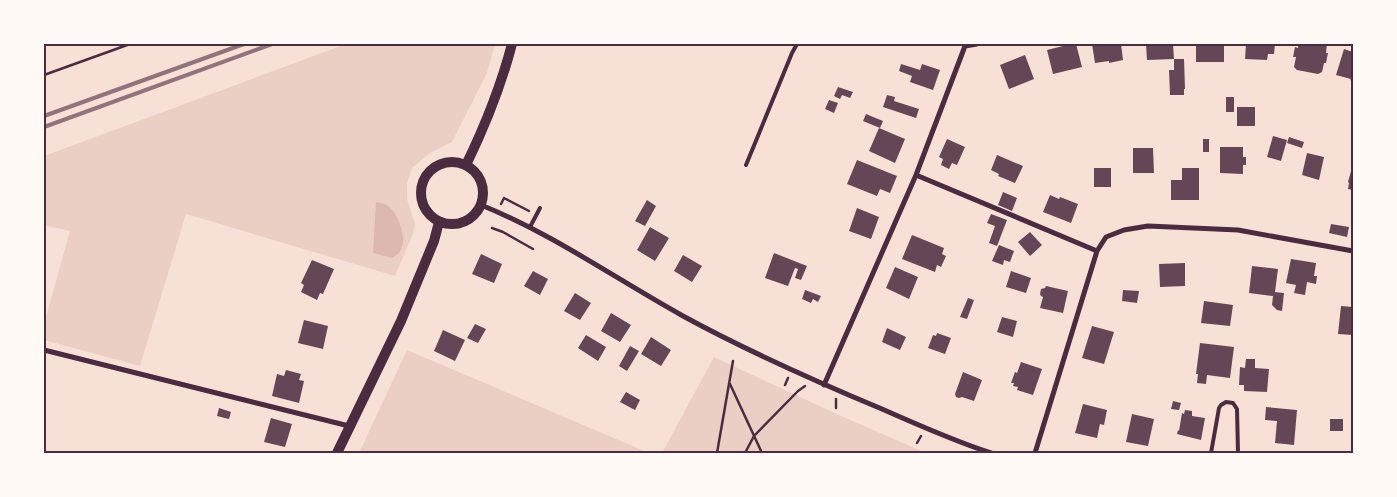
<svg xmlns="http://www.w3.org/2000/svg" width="1397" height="497" font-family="'PT Sans',sans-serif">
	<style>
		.green { fill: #ebcfc5 }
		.water { fill: #dcb8b0 }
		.building { fill: #644757 }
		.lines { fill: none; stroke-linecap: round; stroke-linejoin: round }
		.path { stroke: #4a2c40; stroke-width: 2.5 }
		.service { stroke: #4a2c40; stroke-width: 4 }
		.minor { stroke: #4a2c40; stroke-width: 5 }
		.secondary { stroke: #4a2c40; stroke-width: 10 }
		.rail { stroke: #8f747c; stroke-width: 4 }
		.neatline { fill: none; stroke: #4a2c40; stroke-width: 2 }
	</style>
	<rect width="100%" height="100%" fill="#f7e1d7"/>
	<path class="green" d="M346,44H495L487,73L452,142L430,153L412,168L407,184V199L415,224L413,234L395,276L186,214L140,366L44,340V324L70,231L44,225V156Z
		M407,350L649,453H359Z
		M714,357L839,415L926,453H662Z"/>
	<path class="water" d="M376,202C380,203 385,203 388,206C399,214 409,241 399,253C397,255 395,256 392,258L373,253Z"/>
	<path class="building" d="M1071,44H1076L1082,67L1053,74L1047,50Z
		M1092,44H1121L1123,60L1109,63V61L1095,63Z
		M1146,44H1173L1174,59L1147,60Z
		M1196,44H1224V62H1196Z
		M1246,44H1275L1274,54H1268L1267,60L1245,59Z
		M1298,44H1327L1326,53H1328L1326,63H1324L1322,72L1318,74L1297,70L1294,67L1296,57H1293L1295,47L1298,48Z
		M1344,49L1353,52V81L1350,80L1351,79L1336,75Z
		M1025,55L1034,79L1009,89L1000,65Z
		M1174,59H1184L1185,89H1184V95H1170L1169,70H1174Z
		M901,64L920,70L922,64L940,70L933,90L910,82L912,76L899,71Z
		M838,87L853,92L850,98L842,95L840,99L834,96Z
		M887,95L895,97L894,101L919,109L916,118L883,107Z
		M1226,97H1234V112H1226Z
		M829,100L838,103L834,113L825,109Z
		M1237,107H1255V126H1237Z
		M866,114L883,121L880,128L863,121Z
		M879,128L905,139L895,163L869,151Z
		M1273,136L1287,140L1281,161L1267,157Z
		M1289,137L1304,142L1302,148L1287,143Z
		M947,139L965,147L957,165L952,163L949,169L941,165L943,159L939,157Z
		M1203,139H1209V152H1203Z
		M1220,147H1243V157H1246V165H1243V174L1220,173Z
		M1133,148H1153L1154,173H1133Z
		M1307,153L1324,157L1319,180L1302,175Z
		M997,155L1023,166L1015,183L998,176L999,174L991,170Z
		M857,160L897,176L890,193L880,189L877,196L847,184Z
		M1353,164V190L1348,189L1349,183L1348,182Z
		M1094,168H1111V187H1094Z
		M1182,168H1199V200H1171V180H1182Z
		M1003,192L1017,198L1012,211L998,205Z
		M1050,195L1059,199L1060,197L1078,204L1071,223L1043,212Z
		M647,200L656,206L645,226L635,221Z
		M857,208L879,217L871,239L849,231Z
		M991,214L1007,220L997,246L989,243L995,226L987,223Z
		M1331,224L1349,227L1347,237L1329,233Z
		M650,227L669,238L655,261L637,250Z
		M1030,232L1042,245L1030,256L1018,242Z
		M912,235L944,248L942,254L946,256L941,267L937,265L935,272L902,259Z
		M999,245L1014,251L1010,262L1004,260L1003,265L992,261Z
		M774,253L807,266L801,280L795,278L798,269L795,268L788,286L765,278Z
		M481,254L502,264L494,283L472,274Z
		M683,255L702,266L692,282L674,271Z
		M1291,259L1316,263L1314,276H1317L1316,284L1307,282L1305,295L1294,293L1296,285L1286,283Z
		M312,260L334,269L323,294L320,293L317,300L301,292L304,285L301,283Z
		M1185,263V286L1160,287L1159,264Z
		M1252,266L1278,269L1275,292L1284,293L1282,311L1277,310L1272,305L1273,296L1249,293Z
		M895,267L918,277L909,299L886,288Z
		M533,271L548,279L540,295L524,286Z
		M1011,271L1031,278L1026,293L1006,287Z
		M1046,286L1068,291L1063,313L1040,308L1043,297L1041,296L1040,294L1041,289L1045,288Z
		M805,290L821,296L818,302L813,299L811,303L802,299Z
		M1123,290L1139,291L1137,303L1122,301Z
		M575,293L591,303L580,320L564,311Z
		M968,298L974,300L967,319L960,317Z
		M1204,301L1233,305L1230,326L1201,323Z
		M1341,306L1353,307V335L1338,334Z
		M611,313L631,325L620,342L601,331Z
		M1002,317L1017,321L1013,337L997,332Z
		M304,320L328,326L323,349L298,343Z
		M475,324L486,329L478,343L467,338Z
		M1092,326L1114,332L1104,364L1082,358Z
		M887,328L906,337L900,350L882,342Z
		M443,330L465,340L455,361L434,351Z
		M937,333L951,338L945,354L928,348L933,335L936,336Z
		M586,335L606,347L598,361L578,348Z
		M651,337L671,350L661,366L641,354Z
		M1200,343L1234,347L1230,378L1207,375L1206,384L1197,383L1198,374H1196Z
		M630,346L639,351L627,371L619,366Z
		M1246,359H1255V368L1269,369L1267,392L1244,391V385H1239L1240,367L1245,368Z
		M1021,362L1042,369L1033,395L1017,390L1018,387L1013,386L1014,383H1011L1015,372L1017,373Z
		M286,370L301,374L299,380L304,381L299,403L272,396L277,374L284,376Z
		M963,372L982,380L974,401L962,397L959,398L956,397L955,394Z
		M626,392L640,400L635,410L620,402Z
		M1173,401L1181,403L1179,410L1171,409Z
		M1083,404L1107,410L1104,425L1100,424L1097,438L1075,433Z
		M1266,407L1297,410L1294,445L1275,443L1277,421L1265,420Z
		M219,408L231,412L229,419L217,416Z
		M1185,410L1192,411V416L1205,418L1201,440L1177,434L1178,430L1179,431L1182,413L1184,414Z
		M1132,414L1154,419L1148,446L1126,442Z
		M271,418L292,424L285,447L264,442Z
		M1330,419H1343V431H1330Z"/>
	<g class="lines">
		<path class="path" d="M44,75L130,44
			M501,204L504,198L529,211
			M492,228L503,232L533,249
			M730,384L762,453
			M785,385L788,378
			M836,408V399
			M917,443L921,436
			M717,453L733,361
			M745,453L754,436L798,391L805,386"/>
		<path class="service" d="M746,165L792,53L797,44
			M530,227L540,208
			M1211,453L1219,408L1221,405L1226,402L1233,403L1237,409L1238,453"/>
		<path class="minor" d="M916,175L1097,251
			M481,205C553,234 616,279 683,316C747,351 815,381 882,409C918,425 954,441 991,453
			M44,350L349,426
			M824,385L916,175L965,46L977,44
			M1035,453L1097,251L1106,237L1124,230L1148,226L1238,230L1353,251"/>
		<path class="secondary" d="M421 193a31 31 0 1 1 62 0a31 31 0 1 1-62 0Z
			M466,165C485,126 501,86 512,44
			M337,453L401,321L434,241L439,222"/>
		<path class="rail" d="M44,116L244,44
			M44,127L272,44"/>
	</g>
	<rect width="1397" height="497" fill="none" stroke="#fffaf5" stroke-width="90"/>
	<rect x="45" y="45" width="1307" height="407" class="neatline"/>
</svg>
